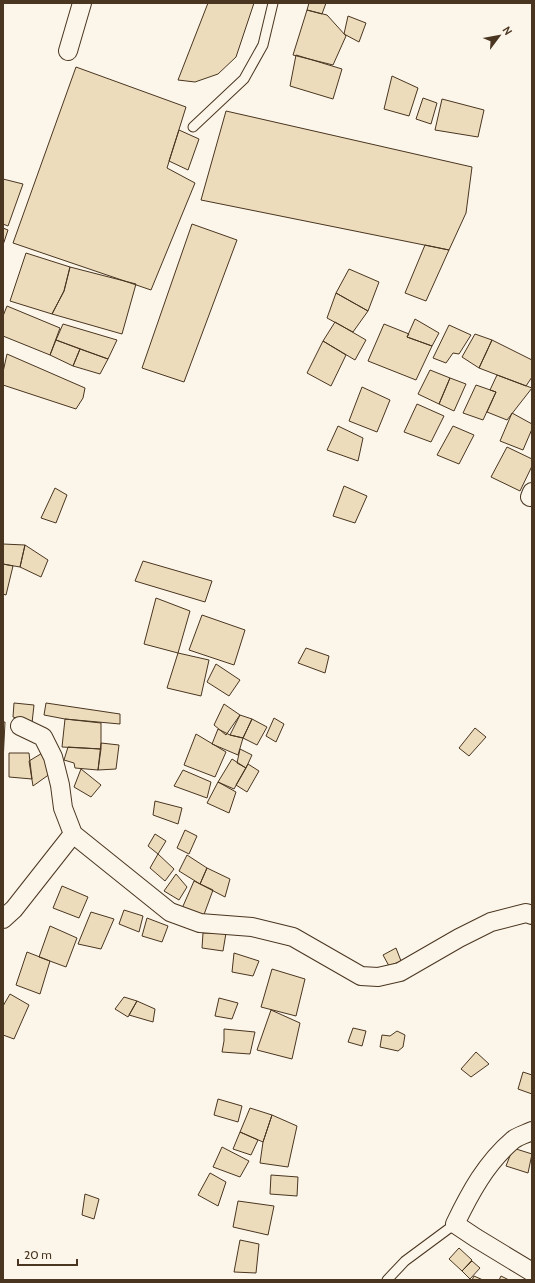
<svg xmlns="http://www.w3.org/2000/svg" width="535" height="1283" font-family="Cabin,sans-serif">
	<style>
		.building { fill: #ecdcbc; stroke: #4a3520 }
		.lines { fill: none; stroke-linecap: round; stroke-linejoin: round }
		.lane-casing { stroke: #4a3520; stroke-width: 11 }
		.street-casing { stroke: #4a3520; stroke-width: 20 }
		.lane { stroke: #fbf6e9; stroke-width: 9 }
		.street { stroke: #fbf6e9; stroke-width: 18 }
	</style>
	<rect width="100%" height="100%" fill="#fbf6e9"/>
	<path class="building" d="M208,3H254L236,57L218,74L195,82L178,80Z
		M309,3H326L322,14L307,10Z
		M307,10L327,15L346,36L333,65L293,55Z
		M348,16L366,23L359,42L344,34Z
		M296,55L342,69L333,99L290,86Z
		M76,67L186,107L167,168L195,183L151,290L13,243Z
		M392,76L418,88L409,116L384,109Z
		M423,98L437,103L431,124L416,119Z
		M442,99L484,110L478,137L435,130Z
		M226,111L472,167L466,213L449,250L201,200Z
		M179,130L199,139L188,170L169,161Z
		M3,179L23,184L8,226L3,224Z
		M192,224L237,240L184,382L142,368Z
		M3,228L8,230L3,245Z
		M425,245L449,250L426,301L405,293Z
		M26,253L70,267L64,291L52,314L10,301Z
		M70,267L136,284L122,334L52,314L64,291Z
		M349,269L379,282L368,311L336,293Z
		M336,293L368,311L353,332L327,318Z
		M7,306L60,328L50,355L3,336V316Z
		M415,319L439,333L432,346L407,337Z
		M335,322L366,340L355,360L323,341Z
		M63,324L117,340L108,359L56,340Z
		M384,324L409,334L407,337L432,346L416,380L368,361Z
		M449,325L471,335L459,354L453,353L446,363L433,358Z
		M475,334L492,340L479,368L462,357Z
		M56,340L80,349L73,366L50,355Z
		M492,340L532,360V377L526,386L479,368Z
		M323,341L346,355L331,386L307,373Z
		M80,349L108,359L100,374L73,366Z
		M7,354L85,388L83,398L76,409L3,385V372Z
		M430,370L450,378L439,404L418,394Z
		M497,375L532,388L507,420L487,412L496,392L490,390Z
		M450,378L466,384L454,411L439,404Z
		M476,385L496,392L483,420L463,413Z
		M362,387L390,400L377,432L349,421Z
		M417,404L444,416L431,442L404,432Z
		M512,413L532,424V429L523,450L500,441Z
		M338,426L363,438L358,461L327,450Z
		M453,426L474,435L459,464L437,455Z
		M507,447L532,459V466L520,491L491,477Z
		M344,486L367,496L355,523L333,516Z
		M55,488L67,495L56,523L41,518Z
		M3,544L25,545L20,567L3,564Z
		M25,545L48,560L41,577L20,567Z
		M143,561L212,581L205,602L135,581Z
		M3,564L13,566L6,595L3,594Z
		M156,598L190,611L178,653L144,644Z
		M202,615L245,630L234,665L189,650Z
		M306,648L329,656L325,673L298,663Z
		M178,653L209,660L201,696L167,688Z
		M216,664L240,680L229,696L207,682Z
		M14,703L34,705L32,723L13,717Z
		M46,703L120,714V724L65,719L44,715Z
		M224,704L240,715L226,735L214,725Z
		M240,715L252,719L243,738L230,735Z
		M274,718L284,724L276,742L266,736Z
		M65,719L101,723V749L62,747Z
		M252,719L267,727L257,745L243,738Z
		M3,722H5L3,762Z
		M475,728L486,737L469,756L459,748Z
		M218,729L230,735L243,738L238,755L212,744Z
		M196,734L226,752L215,777L184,765Z
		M101,743L119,745L116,769L98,770Z
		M68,747L101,749L98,770L75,768L74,763L64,760Z
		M240,749L252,755L246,768L237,763Z
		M44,752L54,771L33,786L29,761Z
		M9,753H29L32,779L9,777Z
		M232,759L246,768L234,789L218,782Z
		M248,764L259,771L247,792L236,785Z
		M81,769L101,785L91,797L74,787Z
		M183,770L211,782L207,798L174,786Z
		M218,782L236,792L229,813L207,803Z
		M155,801L182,808L178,824L153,815Z
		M185,830L197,836L189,854L177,848Z
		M155,834L166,841L158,854L148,846Z
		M158,854L174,869L165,881L150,868Z
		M187,855L207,868L200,884L179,871Z
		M207,868L230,879L225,897L200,884Z
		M176,874L187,887L179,900L164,891Z
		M194,881L213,890L202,920L180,913Z
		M62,886L88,897L79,918L53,908Z
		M124,910L143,916L139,932L119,924Z
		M91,912L114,919L101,949L78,944Z
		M147,918L168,926L162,942L142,936Z
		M50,926L77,938L66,967L39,957Z
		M203,933H226L223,951L202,948Z
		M396,948L401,961L389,966L383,955Z
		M27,952L50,961L40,994L16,985Z
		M234,953L259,961L253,976L232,972Z
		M272,969L305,979L296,1016L261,1007Z
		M10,994L29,1005L14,1039L3,1035V1006Z
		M124,997L137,1001L128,1017L115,1009Z
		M219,998L238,1003L232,1019L215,1016Z
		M137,1001L155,1009L153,1022L129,1015Z
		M271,1010L300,1023L292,1059L257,1050Z
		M353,1028L366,1031L362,1046L348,1042Z
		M224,1029L255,1032L250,1054L222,1052L224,1041Z
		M397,1031L405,1035L403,1047L398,1051L380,1047L382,1035L390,1036Z
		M476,1052L489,1064L471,1077L461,1069Z
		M523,1072L532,1075V1094L518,1089Z
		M218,1099L242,1106L238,1122L214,1115Z
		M250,1108L272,1115L263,1142L240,1132Z
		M272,1115L297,1126L288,1167L260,1163L263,1142Z
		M240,1132L258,1140L251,1155L233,1149Z
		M222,1147L249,1161L240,1177L213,1167Z
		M513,1148L532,1154L528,1173L506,1166Z
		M210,1173L226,1182L218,1206L198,1195Z
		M271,1175L298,1177L297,1196L270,1194Z
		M85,1194L99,1199L94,1219L82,1215Z
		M238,1201L274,1206L268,1235L233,1227Z
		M240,1240L259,1244L256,1273L234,1272Z
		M459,1248L472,1260L462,1271L449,1259Z
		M472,1261L480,1268L470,1279L462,1271Z
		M474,1276L483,1280H472Z
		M501,1276L509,1280H499Z"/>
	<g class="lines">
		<defs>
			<path id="lane" d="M193,127L244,79L263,45L273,3
				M387,1280L405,1261L455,1224"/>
			<path id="street" d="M68,51L82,3
				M530,497L532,492
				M20,726L43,737L53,757L60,785L63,808L73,834
				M3,919L14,909L73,834L170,912L200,923L252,927L293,937L361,976L378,977L400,972L459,938L491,922L526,913L532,915
				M532,1131C526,1134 518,1136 513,1140C486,1163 470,1193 455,1224L476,1238L532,1272"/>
		</defs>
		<use href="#lane" class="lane-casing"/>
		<use href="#street" class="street-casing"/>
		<use href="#lane" class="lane"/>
		<use href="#street" class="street"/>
	</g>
	<rect width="535" height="1283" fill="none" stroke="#4a3520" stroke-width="8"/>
	<g transform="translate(499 36) rotate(58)" stroke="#fbf6e9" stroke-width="3" paint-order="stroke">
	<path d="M0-3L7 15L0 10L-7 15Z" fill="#4a3520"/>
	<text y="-6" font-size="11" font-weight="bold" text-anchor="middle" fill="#4a3520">N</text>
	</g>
	<path d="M18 1259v6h59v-6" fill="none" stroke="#4a3520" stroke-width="2"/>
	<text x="24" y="1259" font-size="12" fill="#4a3520" stroke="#fbf6e9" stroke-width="3" paint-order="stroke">20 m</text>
</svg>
